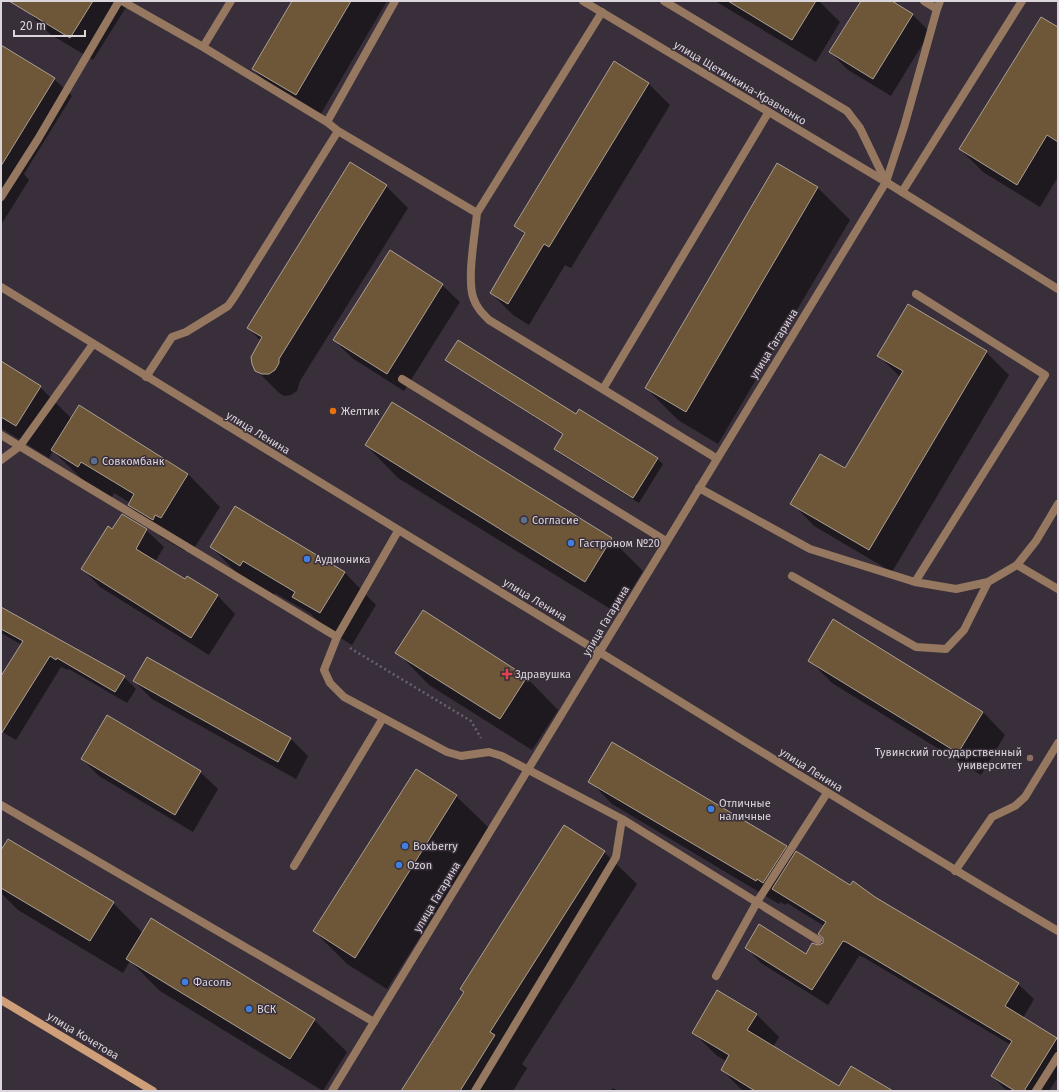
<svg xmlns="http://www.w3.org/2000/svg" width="1059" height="1092" font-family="'Fira Sans',sans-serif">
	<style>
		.shadow { fill: #0007 }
		.building { fill: #6e5639; stroke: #ab9f92 }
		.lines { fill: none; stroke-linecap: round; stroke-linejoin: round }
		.path { stroke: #6a626c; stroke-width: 2.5; stroke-dasharray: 2 3; stroke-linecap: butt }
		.service { stroke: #967860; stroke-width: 8 }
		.minor { stroke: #967860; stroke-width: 8 }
		.tertiary { stroke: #967860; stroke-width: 8 }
		.secondary { stroke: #ce9f78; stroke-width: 8 }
		.food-dot { fill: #e8710a; stroke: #382f3a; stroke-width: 1.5 }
		.service-dot { fill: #5c6f8a; stroke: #382f3a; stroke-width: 1.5 }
		.shop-dot { fill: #3f7fe0; stroke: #382f3a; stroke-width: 1.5 }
		.health-dot { fill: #e0444e; stroke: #382f3a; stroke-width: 1.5 }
		.education-dot { fill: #8d6e63; stroke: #382f3a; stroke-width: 1.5 }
		.labels { text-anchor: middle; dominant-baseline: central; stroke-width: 3; stroke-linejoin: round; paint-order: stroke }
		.street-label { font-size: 11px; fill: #dbd5dc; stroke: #382f3a }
		.poi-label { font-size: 11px; fill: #dbd5dc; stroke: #382f3a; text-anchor: start }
	</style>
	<rect width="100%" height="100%" fill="#382f3a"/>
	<path class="shadow" d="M33,1H130L93,60L50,34L27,11Z
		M293,1H387L319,117L276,92L253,69Z
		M715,1H819L840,22L816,62Z
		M862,1H890L913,15L930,32L891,96L848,70L830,52Z
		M1058,29V177L1040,207L983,172L960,149Z
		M1,58L54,79L72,96L24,174L29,180L1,225Z
		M615,63L649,84L670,105L571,268L565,265L529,325L513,315L491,293L525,235L515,226Z
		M351,164L386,186L408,208L300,381L297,391L291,395L284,396L278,392L256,370L261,341L248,328Z
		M778,164L818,188L850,220L718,444L678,420L646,388Z
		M442,285L460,302L404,391L352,358L334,340Z
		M986,352L1009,375L892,572L814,526L792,503L846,470L900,377L879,356Z
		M446,360L576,415L657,459L663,464L639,503L560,454L555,449L563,435L452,365Z
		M1,362L40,387L72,419L80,406L188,474L220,507L193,550L188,547L185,551L161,537L129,505L130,503L114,493L111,499L85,482L53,451L49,458L1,428Z
		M366,445L611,539L643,571L617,613L398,478Z
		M146,530L164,547L155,562L185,581L187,577L218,596L235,614L209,655L100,587L83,569Z
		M211,547L344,572L376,605L352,645L326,629L311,614L275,593L273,597L243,579Z
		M1,608L124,677L136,689L127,703L69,669L68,670L61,667L16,740L1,731V678L22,645L1,633Z
		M397,652L526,677L558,710L532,750L429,685Z
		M147,659L291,739L308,756L296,779L152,699L134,681Z
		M809,660L983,712L1005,735L981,775L832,683Z
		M82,759L200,772L218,789L193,832L99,776Z
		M590,781L786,846L795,855L850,887L875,898L1018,984L1034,999L1023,1018L1058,1041V1077L1049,1091H1007L992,1076L1011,1045L863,957L859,956L828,1005L761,963L746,947L806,955L824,943V926L787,903L786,905L780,902L779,904L612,804Z
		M456,796L489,828L387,989L347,964L314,931Z
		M1,849L113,903L143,933L314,1020L347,1052L323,1091L160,991L130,961L123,973L18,910L1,893Z
		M604,852L637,884L522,1064L527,1068L513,1091H402Z
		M756,1014L779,1037L773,1047L839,1087L890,1091H743L722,1070L727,1062L716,1055L693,1032Z
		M613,1088L618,1091H611Z"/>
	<path class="building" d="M9,1H93L70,38Z
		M292,1H351L296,95L252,69Z
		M728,1H816L792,40Z
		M861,1H892L913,14L873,79L829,52Z
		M1041,17L1058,27V142L1047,135L1017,185L959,149Z
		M1,45L55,78L1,166Z
		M614,61L649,83L549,247L544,244L508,304L490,293L525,233L514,226Z
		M350,162L387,185L279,359V363L275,370L269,374H262L255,371L252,364L251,357L262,337L247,328Z
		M777,163L818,187L686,412L645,388Z
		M390,250L443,284L387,374L333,340Z
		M908,304L987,351L869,550L790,504L820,454L845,468L903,371L877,356Z
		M458,340L576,414L579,409L658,458L633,498L554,449L563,434L445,360Z
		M1,361L41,386L16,426L1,417Z
		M392,402L612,538L585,582L365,445Z
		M79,405L188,474L161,518L155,515L153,520L128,505L134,494L81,462L78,467L51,450Z
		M235,506L345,572L320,613L292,597L295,592L243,561L240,566L210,547Z
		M122,514L147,529L136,549L185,579L187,576L218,595L191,638L81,569L108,526L112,529Z
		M1,607L125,676L115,692L57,658L56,660L50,656L1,734V676L23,641L1,629Z
		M423,610L527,677L500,719L395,653Z
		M833,619L983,712L958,753L808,661Z
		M147,657L291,738L278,762L133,681Z
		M107,715L201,771L175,815L81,759Z
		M612,742L787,846L763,883L757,879L756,881L588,782Z
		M416,769L457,795L355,958L313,931Z
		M564,825L605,851L490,1032L495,1035L460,1091H401L464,992L460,989Z
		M8,839L114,902L90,941L1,888V850Z
		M796,851L850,885L853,881L875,897L1019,983L1005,1006L1057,1038L1024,1091H1015L991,1076L1012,1041L846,942L843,941L812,990L745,948L759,924L806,954L812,943L818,945L823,943V938L818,934L826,922L772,889Z
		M151,918L315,1019L290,1059L126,959Z
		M717,990L757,1014L747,1030L839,1086L851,1066L893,1091H755L721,1070L729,1055L692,1033Z"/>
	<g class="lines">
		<path class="path" d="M350,648L471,721L481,738"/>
		<path class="service" d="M122,1L203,47L327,122L338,131L477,213C475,235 467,277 473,297C476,307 482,313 489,320L716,458
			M937,9L940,1
			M203,47L231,1
			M327,122L395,1
			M886,182L904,127L937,9L924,1
			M902,192L1022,1
			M1,197L38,139L119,1
			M477,213L602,12
			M146,377L172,337L186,332L212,316L228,306L235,296L338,131
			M402,379L666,541
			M603,389L768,113
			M1,435L337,637L398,531
			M1,460L20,446L93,344
			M699,488L810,549L915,582L956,589L988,582L1017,565L1036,541L1058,504
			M1017,565L1058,589
			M792,576L916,647L946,649L964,630L988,582
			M915,582L1045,375L916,294
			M337,637L324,670L330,683L344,697L447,752L461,756L489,752L502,756L622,819L818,940
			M1,805L374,1022
			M294,866L383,718
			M955,871L992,817L1015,806L1025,797L1058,743
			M716,976L757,902L827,793
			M475,1091L616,857L622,819
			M1036,1091L1058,1056"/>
		<path class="minor" d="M583,1L886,182
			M664,1L847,111L860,128L886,182"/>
		<path class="tertiary" d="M1,287C199,409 397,529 596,650C750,744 902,840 1058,931
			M332,1091L886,182L1058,289"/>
		<path class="secondary" d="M1,1000L153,1091"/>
	</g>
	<circle class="food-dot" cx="333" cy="411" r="4"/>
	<g class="service-dot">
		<circle cx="94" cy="461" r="4"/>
		<circle cx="524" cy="520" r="4"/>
	</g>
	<g class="shop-dot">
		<circle cx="571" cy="543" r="4"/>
		<circle cx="307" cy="559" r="4"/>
		<circle cx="711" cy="809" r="4"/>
		<circle cx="405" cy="846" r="4"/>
		<circle cx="399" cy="865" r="4"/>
		<circle cx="185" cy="982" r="4"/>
		<circle cx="249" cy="1009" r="4"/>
	</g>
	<path class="health-dot" d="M505 668h4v4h4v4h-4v4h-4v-4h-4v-4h4z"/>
	<circle class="education-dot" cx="1030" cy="758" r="4"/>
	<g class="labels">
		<g class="street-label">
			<text transform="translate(740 83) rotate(31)">улица Щетинкина-Кравченко</text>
			<text transform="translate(774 344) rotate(-58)">улица Гагарина</text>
			<text transform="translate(258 433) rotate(31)">улица Ленина</text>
			<text transform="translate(535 600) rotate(31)">улица Ленина</text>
			<text transform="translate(606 621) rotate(-59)">улица Гагарина</text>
			<text transform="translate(811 770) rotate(32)">улица Ленина</text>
			<text transform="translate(437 897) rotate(-59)">улица Гагарина</text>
			<text transform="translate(83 1036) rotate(31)">улица Кочетова</text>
		</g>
		<g class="poi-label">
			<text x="341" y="411">Желтик</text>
			<text x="102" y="461">Совкомбанк</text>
			<text x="532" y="520">Согласие</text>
			<text x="579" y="543">Гастроном №20</text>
			<text x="315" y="559">Аудионика</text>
			<text x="515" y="674">Здравушка</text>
			<text x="1022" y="752" text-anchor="end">Тувинский государственный<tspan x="1022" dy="13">университет</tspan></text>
			<text x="719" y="803">Отличные<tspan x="719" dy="13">наличные</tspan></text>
			<text x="413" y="846">Boxberry</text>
			<text x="407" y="865">Ozon</text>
			<text x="193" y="982">Фасоль</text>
			<text x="257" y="1009">ВСК</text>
		</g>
	</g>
	<rect width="1059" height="1092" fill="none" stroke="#dbd5dc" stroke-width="4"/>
	<path d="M14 30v6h71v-6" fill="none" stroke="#dbd5dc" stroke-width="2"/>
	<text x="20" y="30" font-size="12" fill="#dbd5dc" stroke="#382f3a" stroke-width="3" paint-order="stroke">20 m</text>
</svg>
